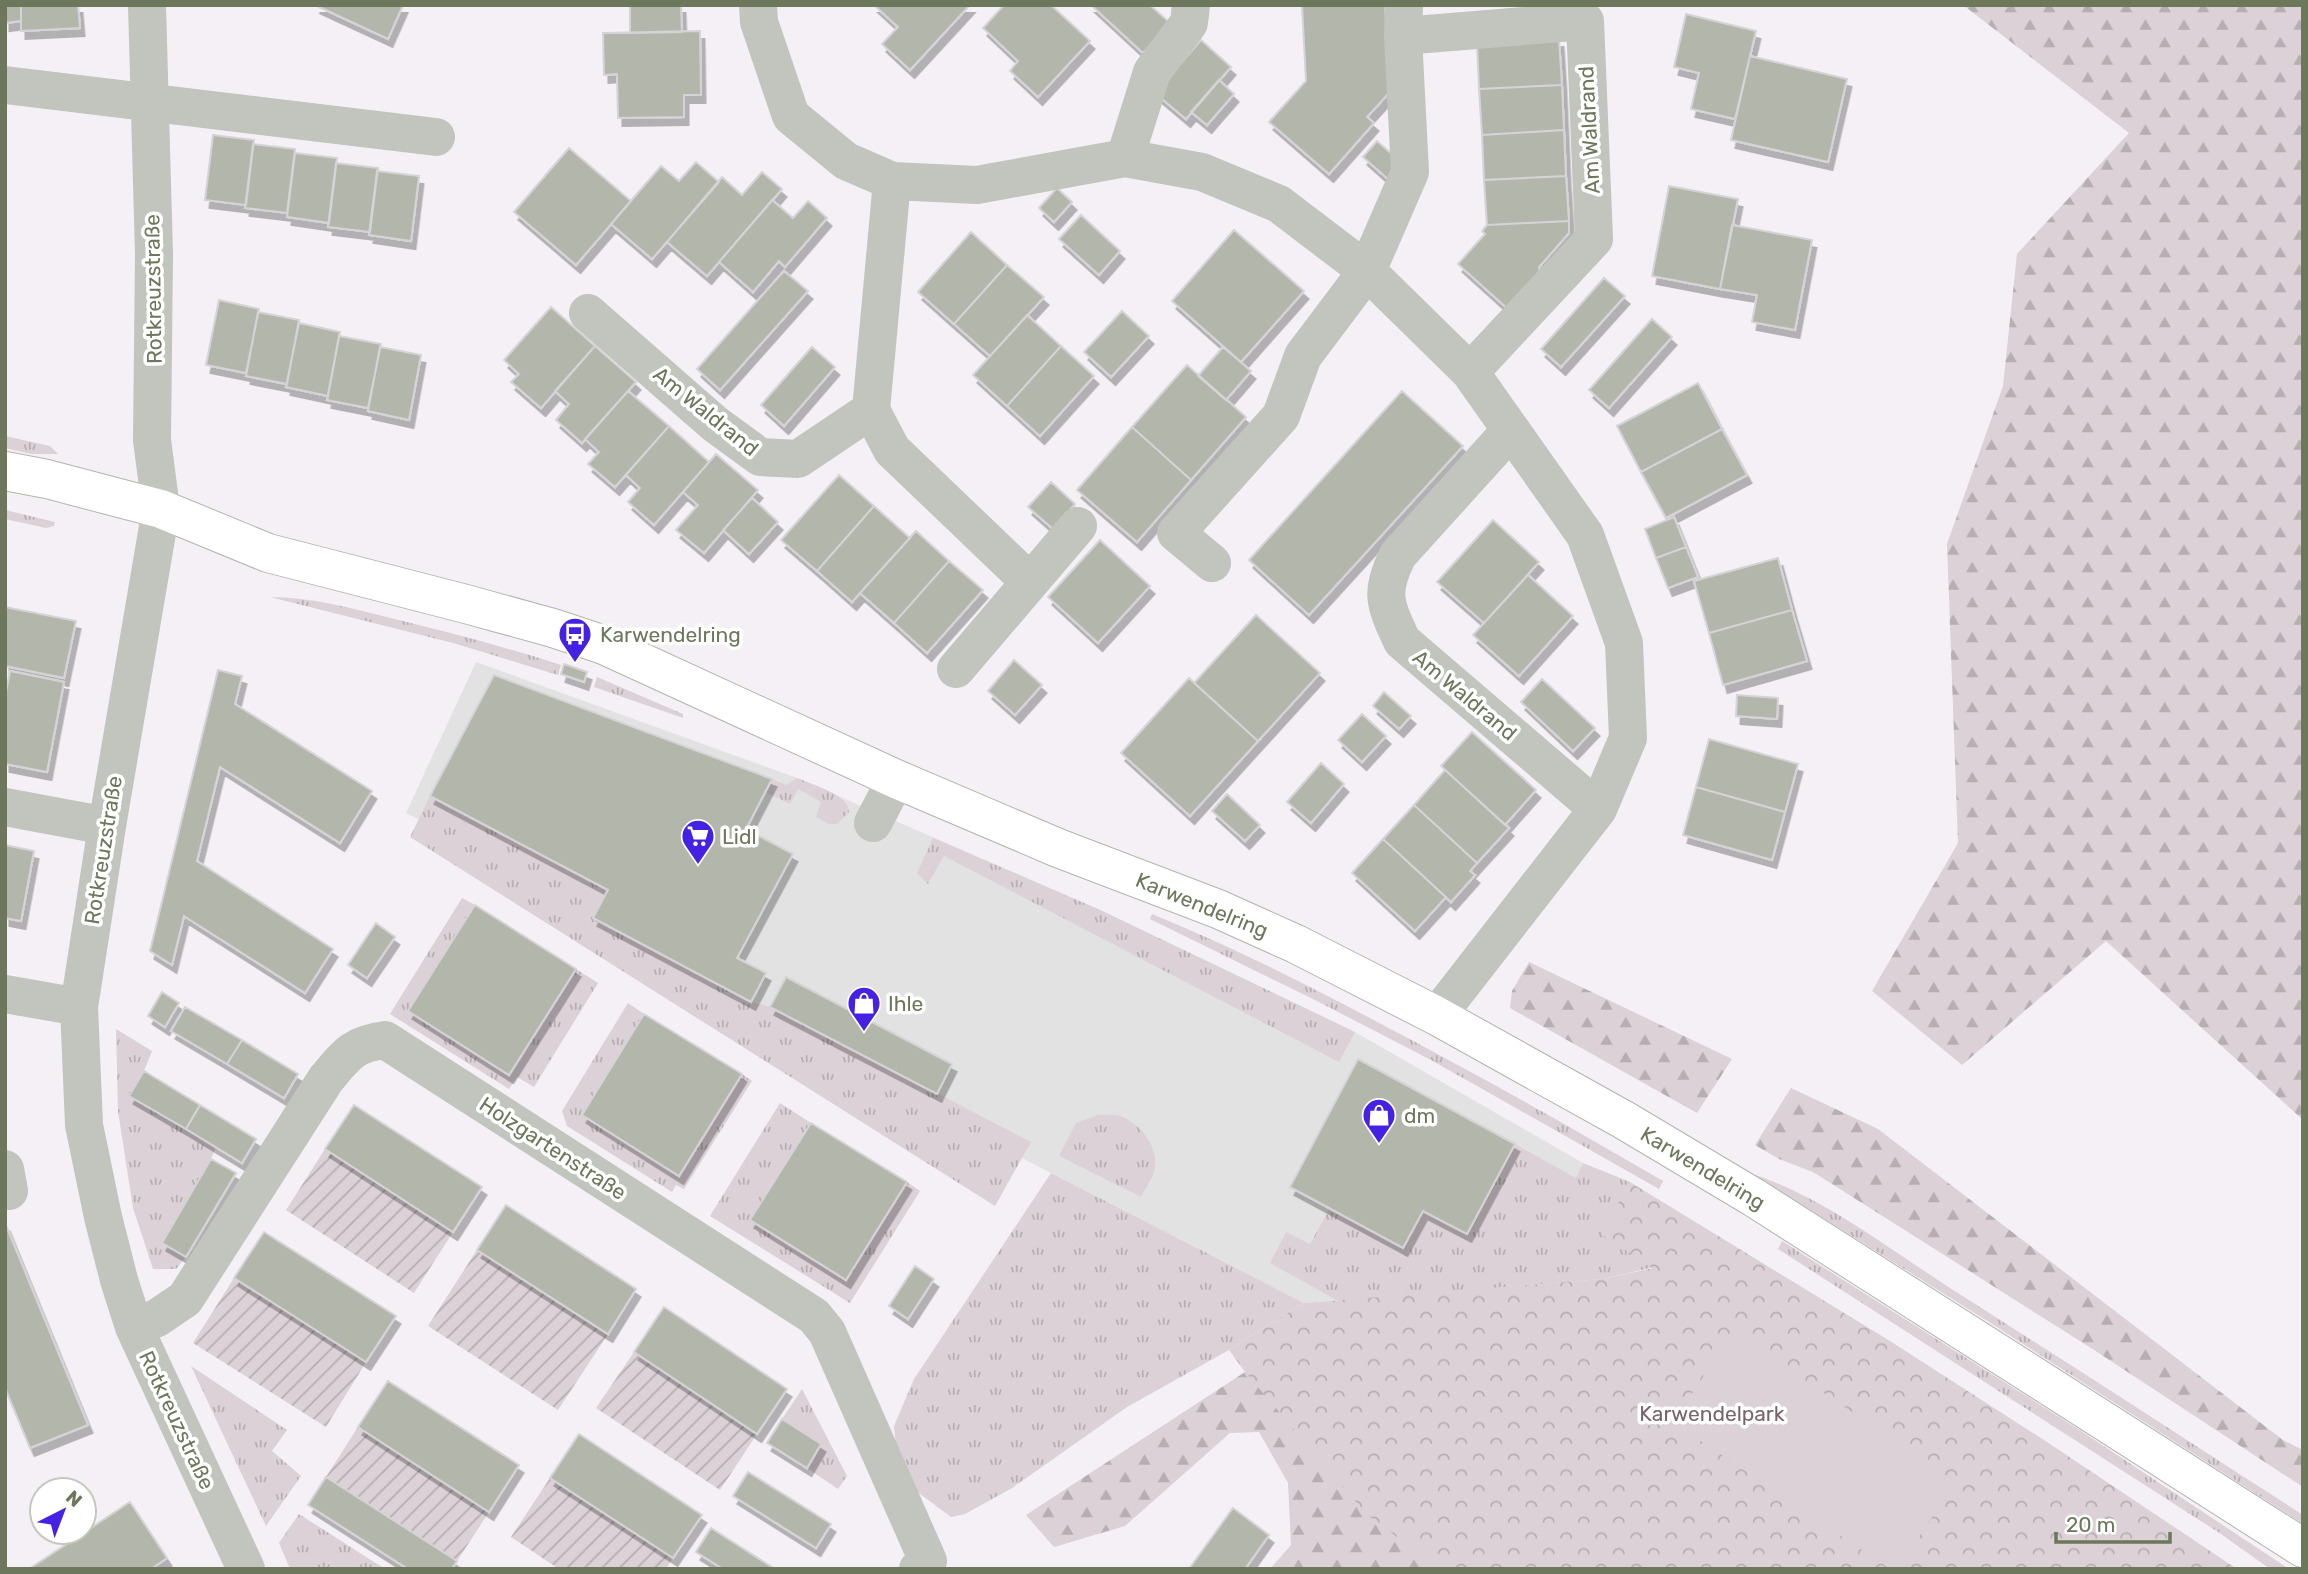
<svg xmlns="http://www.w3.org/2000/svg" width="2308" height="1574" font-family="Rubik,sans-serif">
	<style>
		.built { fill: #e3e2e2 }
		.grass { fill: url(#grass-tufts) }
		.forest { fill: url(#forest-firs) }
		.park { fill: url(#park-crowns) }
		.garden { fill: url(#garden-furrows) }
		.pitch { fill: #dbd1d6 }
		.building { fill: #b3b7ab; stroke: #d6d3d6; stroke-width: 2; filter: url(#shadow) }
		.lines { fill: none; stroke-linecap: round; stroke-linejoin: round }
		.major-casing { stroke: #b2b6ac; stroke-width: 40 }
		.minor { stroke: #c1c5bd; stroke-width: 38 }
		.major { stroke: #fff; stroke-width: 38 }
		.labels { text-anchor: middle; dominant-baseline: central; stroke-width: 7; stroke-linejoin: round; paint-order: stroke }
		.street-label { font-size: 21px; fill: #6c775b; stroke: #fff }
		.poi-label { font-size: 21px; fill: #6c775b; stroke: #fff; text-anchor: start }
		.park-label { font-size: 21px; fill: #796268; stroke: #fff }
	</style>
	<defs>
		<pattern id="grass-tufts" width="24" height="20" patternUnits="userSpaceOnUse" patternTransform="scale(1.75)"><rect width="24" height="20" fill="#dbd1d6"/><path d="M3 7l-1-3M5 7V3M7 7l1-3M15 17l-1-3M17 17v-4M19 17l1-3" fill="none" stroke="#b6aeb1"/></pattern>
		<pattern id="forest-firs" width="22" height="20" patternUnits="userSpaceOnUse" patternTransform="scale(1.75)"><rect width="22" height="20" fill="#dbd1d6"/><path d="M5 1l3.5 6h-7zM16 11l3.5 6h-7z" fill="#b6aeb1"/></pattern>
		<pattern id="park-crowns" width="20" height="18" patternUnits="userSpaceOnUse" patternTransform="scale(1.75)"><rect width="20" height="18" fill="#dbd1d6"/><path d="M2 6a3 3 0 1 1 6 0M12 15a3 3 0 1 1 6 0" fill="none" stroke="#b6aeb1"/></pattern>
		<pattern id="garden-furrows" width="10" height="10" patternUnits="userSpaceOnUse" patternTransform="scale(1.75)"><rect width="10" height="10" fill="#dbd1d6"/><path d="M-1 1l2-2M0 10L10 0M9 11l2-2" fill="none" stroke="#b6aeb1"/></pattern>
		<filter id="shadow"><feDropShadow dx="4.5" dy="8" stdDeviation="0" flood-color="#0004"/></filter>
	</defs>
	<rect width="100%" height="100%" fill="#f4f0f5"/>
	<path class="built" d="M476,662L797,778L1098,909L1355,1032L1583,1163L1532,1283L1304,1303L569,925L582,901L406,813Z"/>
	<path class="grass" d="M5,436L50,446L58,454H31L5,448Z
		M5,510L55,522L54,526L46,528L5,519Z
		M270,597C311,597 350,608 391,618C448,632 505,647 561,665L558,675L453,643Z
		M597,677L683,714V718L594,687Z
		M797,778C812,785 849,794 849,812L837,824H829L816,817L821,802L798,789L790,804L765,792L772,779L786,785Z
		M430,796L608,890L751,1002L771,1007L1031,1142L995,1206L410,837Z
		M933,838L1098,909L1355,1032L1339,1062L944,856L928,884L917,873Z
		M462,898L475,905L408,1012L509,1075L576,969L598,983L534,1087L517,1077L509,1089L390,1014Z
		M1152,914C1231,946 1308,985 1383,1025C1478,1075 1571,1127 1663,1181L1659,1189L1431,1060L1315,1000L1150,919Z
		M628,1003L644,1014L582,1115L678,1175L742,1074L752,1081L684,1189L676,1185L672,1192L567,1126L562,1111Z
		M116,1029L152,1051L144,1071L129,1096L216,1147L211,1159L162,1242L186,1257L176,1269H153L133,1208L118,1111Z
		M780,1103L811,1123L751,1221L846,1280L907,1182L920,1191L850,1303L710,1216Z
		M1098,1115C1104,1115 1114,1114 1120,1116C1140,1123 1158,1146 1155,1167C1154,1177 1145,1188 1141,1197L1059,1156L1076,1123Z
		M1515,1144L1576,1178L1583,1163L1630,1182L1602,1234L1654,1267L1603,1279L1338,1301L1270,1263L1286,1232L1310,1244L1330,1208L1403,1248L1423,1211L1467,1234Z
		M1051,1173L1304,1303L1229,1350L1127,1407L1012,1488L965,1514L951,1517L908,1485L898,1466L894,1426L914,1379Z
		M1753,1174C1824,1198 1888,1248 1950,1288C2068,1363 2185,1439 2303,1515V1524L1989,1322Z
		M1782,1241L2078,1429L2289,1569H2270L2221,1534L1778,1249Z
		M191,1366L287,1430L272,1451L301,1476L266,1526Z
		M802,1389L847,1476L838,1489L807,1468L821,1444L782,1419Z
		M299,1514L385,1569H290L279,1543Z"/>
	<path class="forest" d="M1963,5H2303V1120L2106,941L1962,1065L1872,991L1958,843L1947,544L2003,386L2017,254L2129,133Z
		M1529,962L1732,1059L1697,1113L1510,1008L1512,991Z
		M1791,1088L1878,1129L2283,1440L2303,1450V1487L2091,1348L1813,1172L1779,1159L1755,1145Z
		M1392,1327L1498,1569H1270L1291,1545L1288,1483L1259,1432L1230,1433L1125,1526L1054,1547L1026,1515L1245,1372Z"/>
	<path class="park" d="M1630,1182L1890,1341L2047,1442L2237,1569H1440L1366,1514L1245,1372L1229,1350L1304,1303L1603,1279L1653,1268L1601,1234Z"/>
	<path class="garden" d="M325,1149L453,1232L414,1293L286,1210Z
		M477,1250L608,1334L558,1410L428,1326Z
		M234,1278L366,1362L326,1427L193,1343Z
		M634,1352L757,1434L720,1490L596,1408Z
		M358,1427L489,1512L457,1561L326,1477Z
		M550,1478L673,1558L666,1569H559L511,1537Z"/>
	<path class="pitch" d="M1733,1332L1956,1482L1897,1569H1890L1673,1422Z"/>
	<path class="building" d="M5,5H21V21L5,23Z
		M21,5H78L80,28L21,31Z
		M315,5H403L388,39Z
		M630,5H681L682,32L630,33Z
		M874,5H970L910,70L882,44L898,27Z
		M1004,5H1051L1090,41L1038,97L1010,71L1018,61L983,28Z
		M1091,5H1150L1170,23L1143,53Z
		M1302,5H1385L1390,92L1367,117L1374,123L1329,174L1269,122L1306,81Z
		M1686,14L1756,31L1735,119L1691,109L1699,73L1674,67Z
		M700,31L701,95H684V117L618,118L617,74L604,75L603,33Z
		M1559,39L1562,85L1479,89L1477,43Z
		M1201,40L1231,67L1186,119L1155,93Z
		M1750,56L1847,79L1828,162L1731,140Z
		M1219,80L1234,94L1207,125L1191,112Z
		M1562,85L1564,130L1482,135L1479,89Z
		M1564,130L1566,176L1484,180L1482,135Z
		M213,135L254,140L246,205L205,200Z
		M1377,141L1403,164L1389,180L1363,157Z
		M253,144L295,149L287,213L245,208Z
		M569,148L631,201L576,265L514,212Z
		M295,153L337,158L329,223L287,217Z
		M696,162L719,182L652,259L611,224L661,166L679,181Z
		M336,163L378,168L370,232L328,227Z
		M377,171L419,176L411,241L369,235Z
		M762,172L782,189L707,276L667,242L722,177L742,195Z
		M1566,176L1569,221L1487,225L1484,180Z
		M1669,186L1738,199L1720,289L1652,276Z
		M1057,188L1072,202L1054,222L1039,208Z
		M772,200L793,218L808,201L827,218L785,267L779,261L753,292L719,262Z
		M1081,215L1120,251L1099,275L1059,239Z
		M1569,221V233L1539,267L1540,275L1509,310L1458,264L1485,234L1482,231L1487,225Z
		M1732,225L1812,240L1795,330L1752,322L1757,295L1720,289Z
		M1234,230L1304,291L1241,362L1172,301Z
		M971,232L1007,265L954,324L918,292Z
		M1007,265L1044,297L990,356L954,324Z
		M784,271L808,291L720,390L697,369Z
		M1604,278L1625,296L1561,367L1541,349Z
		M219,300L259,309L246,373L206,365Z
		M551,307L595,346L541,408L511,382L519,374L504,360Z
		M1122,311L1149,336L1111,377L1084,352Z
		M258,312L299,320L287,384L246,376Z
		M1027,315L1061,346L1007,406L973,375Z
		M1652,319L1672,337L1609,408L1589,390Z
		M299,323L340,332L328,396L286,387Z
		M339,336L381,344L368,408L327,400Z
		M595,346L636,382L582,443L556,420L569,404L555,391Z
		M1061,346L1094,376L1040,436L1007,406Z
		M380,347L421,355L409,420L368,411Z
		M812,347L835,367L784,426L761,405Z
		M1223,347L1251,371L1226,400L1198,376Z
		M1187,365L1246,417L1191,480L1132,427Z
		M1698,383L1722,429L1641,472L1617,426Z
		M628,391L669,426L615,487L588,464L599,452L585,439Z
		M1402,391L1463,446L1309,615L1249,560Z
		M669,426L709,462L654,525L628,502L640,488L626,475Z
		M1132,427L1191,480L1137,542L1077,490Z
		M1722,429L1747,475L1666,518L1641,472Z
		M716,454L758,490L704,553L676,530L698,505L683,492Z
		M839,475L874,506L817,571L781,540Z
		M1051,482L1075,504L1053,529L1028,507Z
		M752,498L778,522L749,554L723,530Z
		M874,506L910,538L852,602L817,571Z
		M1674,517L1686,547L1656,558L1645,529Z
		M1493,520L1539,562L1484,623L1437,582Z
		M916,531L949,561L894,623L860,593Z
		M1100,540L1150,586L1098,643L1048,597Z
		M1686,547L1698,577L1668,588L1656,558Z
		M1778,558L1792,610L1709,633L1694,581Z
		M949,561L983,590L927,653L894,623Z
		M1528,575L1573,616L1519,676L1473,635Z
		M5,607L76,621L64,678L5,666Z
		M1792,610L1807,661L1723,685L1709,633Z
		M1256,615L1320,673L1258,741L1194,683Z
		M1014,660L1042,685L1015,715L988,691Z
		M564,664L587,672L584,682L561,674Z
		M218,670L242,676L235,704L372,791L340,843L220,767L197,861L333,949L305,993L184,916L172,965L150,951Z
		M10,671L64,682L47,772L5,764V698Z
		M494,675L772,779L746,829L793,854L737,958L766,973L751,1002L593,918L608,890L430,796Z
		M1189,678L1258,741L1190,816L1121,753Z
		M1542,679L1595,728L1573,751L1521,702Z
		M1384,692L1411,716L1399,729L1373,706Z
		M1737,695L1778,698L1777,719L1736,716Z
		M1362,714L1386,736L1362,762L1338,740Z
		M1472,732L1536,790L1505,825L1441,766Z
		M1709,739L1798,764L1785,812L1696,787Z
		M1321,763L1344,784L1311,823L1287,802Z
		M1445,770L1509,828L1477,863L1414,805Z
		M1696,787L1785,812L1772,860L1683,835Z
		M1227,794L1260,825L1245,841L1212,811Z
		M1414,805L1477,863L1470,871L1475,875L1451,902L1383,839Z
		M1383,839L1446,897L1415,931L1352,873Z
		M5,845L34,851L21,921L5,918Z
		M475,905L576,969L509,1075L408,1011Z
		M376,923L395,937L367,978L348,965Z
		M786,977L952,1064L937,1094L770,1007Z
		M162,992L179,1003L165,1027L148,1016Z
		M185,1007L242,1040L227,1064L171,1031Z
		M644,1014L742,1074L679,1176L582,1115Z
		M242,1040L298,1074L284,1098L227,1064Z
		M1358,1059L1515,1144L1467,1234L1423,1211L1403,1248L1290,1187Z
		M144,1071L200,1105L186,1129L129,1096Z
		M200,1105L256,1139L242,1163L186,1129Z
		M354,1105L482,1187L453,1232L325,1149Z
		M811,1123L907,1182L846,1280L750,1220Z
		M211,1159L236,1173L186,1257L162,1243Z
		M506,1205L636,1289L608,1334L477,1250Z
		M5,1223L88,1425L30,1448L5,1388Z
		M264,1232L396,1316L366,1362L234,1278Z
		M915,1266L934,1279L908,1319L889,1306Z
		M664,1307L787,1389L757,1434L634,1352Z
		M388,1381L519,1465L489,1512L358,1427Z
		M782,1419L821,1444L807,1468L767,1443Z
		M579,1434L702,1515L673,1558L550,1478Z
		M748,1472L831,1524L816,1548L733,1496Z
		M326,1477L457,1561L452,1569H408L308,1505Z
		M130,1502L167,1558L151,1569H29Z
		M1233,1508L1269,1535L1245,1569H1189Z
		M711,1528L775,1569H723L696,1552Z"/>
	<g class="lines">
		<defs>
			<path id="major" d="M5,471L47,479L161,509L268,553L466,604L553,628L604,645L896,779L1058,848L1218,909L1296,944L1437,1016L1624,1120L1753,1197L2303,1548"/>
		</defs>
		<use href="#major" class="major-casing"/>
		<path class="minor" d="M147,5L154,254L152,440L161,509L107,826L79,1007L84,1125L103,1217L119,1280L134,1327L246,1569
			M758,5L759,22L791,116L846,161L892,181L977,185L1125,158L1202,172L1279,204L1367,271L1470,372L1585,535L1624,643L1628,738L1598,809L1437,1016
			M1403,36L1585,21L1594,239L1470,372
			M5,85L436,137
			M1125,158L1152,72L1189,23L1191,5
			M892,181L871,410L892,450L1030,582
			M588,313L715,424L760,457L798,459L871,410
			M1511,430L1398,555C1379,593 1385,604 1402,641L1598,809
			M1212,563L1176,533L1281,416L1303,356L1367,271L1410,172L1403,36L1404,5
			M956,669L1078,526
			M5,807L107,826
			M873,823L896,779
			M5,994L79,1007
			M5,1169L9,1191
			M134,1327L157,1318L185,1299L326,1079C346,1055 353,1044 385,1040L814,1316L827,1332L928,1561L918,1569"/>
		<use href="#major" class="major"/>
	</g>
	<defs>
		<symbol id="bus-pin" viewBox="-11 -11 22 30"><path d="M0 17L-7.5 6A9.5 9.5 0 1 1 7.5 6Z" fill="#4521e4" stroke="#fff"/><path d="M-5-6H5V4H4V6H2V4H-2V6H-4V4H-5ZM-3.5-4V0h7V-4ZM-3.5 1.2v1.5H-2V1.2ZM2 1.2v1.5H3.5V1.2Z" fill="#fff"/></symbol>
		<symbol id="supermarket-pin" viewBox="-11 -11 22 30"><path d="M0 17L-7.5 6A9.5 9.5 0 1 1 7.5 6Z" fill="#4521e4" stroke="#fff"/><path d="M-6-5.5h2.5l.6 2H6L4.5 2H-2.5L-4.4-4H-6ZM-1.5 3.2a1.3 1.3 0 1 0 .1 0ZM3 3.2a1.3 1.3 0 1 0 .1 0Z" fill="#fff"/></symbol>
		<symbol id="shop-pin" viewBox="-11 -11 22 30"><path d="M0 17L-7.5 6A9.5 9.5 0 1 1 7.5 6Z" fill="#4521e4" stroke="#fff"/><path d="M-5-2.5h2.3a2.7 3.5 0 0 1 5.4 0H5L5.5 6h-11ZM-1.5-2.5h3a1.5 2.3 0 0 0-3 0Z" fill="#fff"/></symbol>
	</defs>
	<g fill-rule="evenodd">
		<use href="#bus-pin" x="556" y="615" width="38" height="52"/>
		<use href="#supermarket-pin" x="679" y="817" width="38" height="52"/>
		<use href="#shop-pin" x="845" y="984" width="38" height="52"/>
		<use href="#shop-pin" x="1360" y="1096" width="38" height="52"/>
	</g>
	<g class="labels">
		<g class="street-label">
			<text transform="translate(1589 130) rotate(-93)">Am Waldrand</text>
			<text transform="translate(153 289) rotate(-91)">Rotkreuzstraße</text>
			<text transform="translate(706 411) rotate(39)">Am Waldrand</text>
			<text transform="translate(1465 695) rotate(40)">Am Waldrand</text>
			<text transform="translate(103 850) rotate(-81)">Rotkreuzstraße</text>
			<text transform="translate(1202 905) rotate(22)">Karwendelring</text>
			<text transform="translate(553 1148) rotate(33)">Holzgartenstraße</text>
			<text transform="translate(1703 1168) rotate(31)">Karwendelring</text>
			<text transform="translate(177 1420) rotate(65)">Rotkreuzstraße</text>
		</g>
		<g class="poi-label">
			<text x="600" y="634">Karwendelring</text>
			<text x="722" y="836">Lidl</text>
			<text x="888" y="1003">Ihle</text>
			<text x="1404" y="1115">dm</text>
		</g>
		<g class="park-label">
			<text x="1712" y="1413">Karwendelpark</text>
		</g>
	</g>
	<rect width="2308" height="1574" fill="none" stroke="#6c775b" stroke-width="14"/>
	<g transform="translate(63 1511) rotate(42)"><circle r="33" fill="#ffffff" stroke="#c4c9bd" stroke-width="2"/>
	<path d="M0-5L12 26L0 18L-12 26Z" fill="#4521e4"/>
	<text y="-10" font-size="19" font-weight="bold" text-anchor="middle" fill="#6c775b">N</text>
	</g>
	<path d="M2056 1532v10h114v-10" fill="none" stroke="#6c775b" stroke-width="3.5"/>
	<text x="2066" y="1532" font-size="21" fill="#6c775b" stroke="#ffffff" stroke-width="5" paint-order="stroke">20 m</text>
</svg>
